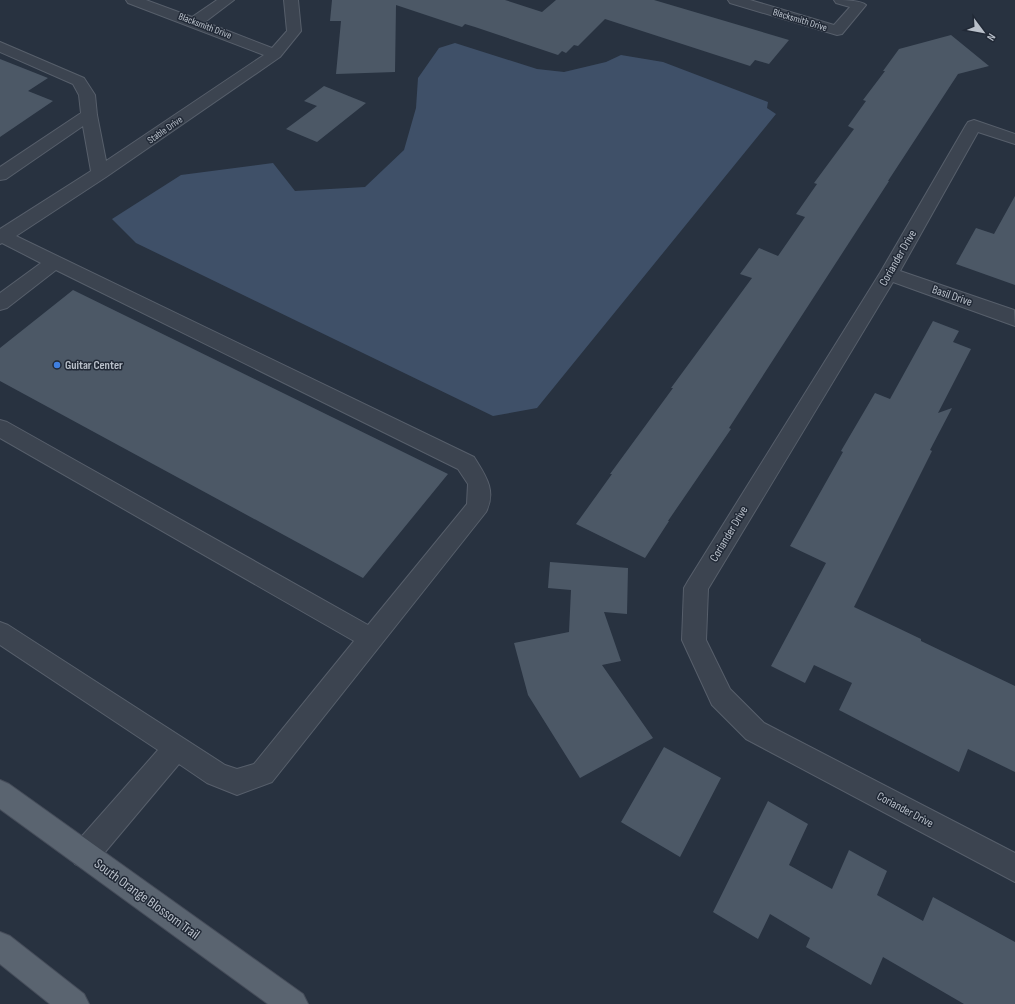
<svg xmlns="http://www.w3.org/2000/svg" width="1015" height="1004" font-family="'Sofia Sans Condensed',sans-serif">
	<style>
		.water { fill: #3f5068 }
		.building { fill: #4c5866 }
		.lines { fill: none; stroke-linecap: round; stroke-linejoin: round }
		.minor-casing { stroke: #575f6b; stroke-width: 2 }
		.major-casing { stroke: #464d5a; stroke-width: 2 }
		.minor { fill: #3c4450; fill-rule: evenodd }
		.major { fill: #5a6470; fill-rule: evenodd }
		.shop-dot { fill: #3f7fe0; stroke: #212936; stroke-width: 1.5 }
		.labels { text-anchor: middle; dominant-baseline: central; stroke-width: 3; stroke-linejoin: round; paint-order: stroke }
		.far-street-label { font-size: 10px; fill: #b9c0ca; stroke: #212936 }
		.street-label { font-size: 12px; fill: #b9c0ca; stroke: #212936 }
		.poi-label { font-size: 12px; font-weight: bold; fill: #b9c0ca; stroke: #212936; text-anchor: start }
		.near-street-label { font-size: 14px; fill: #b9c0ca; stroke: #212936 }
	</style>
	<rect width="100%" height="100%" fill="#283240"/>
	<path class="water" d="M455,43L537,69L564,72L606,62L621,55L663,62L768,102L767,108L776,114L537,408L493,416L136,243L112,219L181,175L273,163L295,191L365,187L404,150L416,108L418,78L439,48Z"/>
	<path class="building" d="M332,0H505L542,12L556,0H654L789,40L769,64L755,60L750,66L605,19L578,46L574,45L566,53L562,51L558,55L475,27L465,24L462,27L396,5L395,72L336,74L341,21H330Z
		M951,35L989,66L958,74L888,181H889L729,428L731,429L668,521H669L645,558L576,524L612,474H610L673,388H671L752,278L740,274L759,248L778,256L805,217L796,214L817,184L814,183L854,129L848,126L866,101L863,100L885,71H883L899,49Z
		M0,59L48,78L28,91L53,101L0,137Z
		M324,86L366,103L317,142L286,129L317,106L304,101Z
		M1015,196V285L956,264L976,228L994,234Z
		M73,290L448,474L363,578L0,381V348Z
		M933,321L959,331L953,342L971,349L938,413L952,408L930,450L932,451L854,607L921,639V641L1015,686V772L968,749L959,772L839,710L852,683L814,665L805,683L771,666L826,563L790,546L843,452L841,451L875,393L890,399Z
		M550,562L628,568L627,614L604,612L621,661L602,665L653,738L580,778L528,695L514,643L569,632L571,590L548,588Z
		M664,747L721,778L680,857L621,822Z
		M768,801L808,824L789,865L832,889L849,850L887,871L877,895L923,921L933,897L1015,942V1004H964L883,957L871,985L806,947L810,938L770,914L758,939L713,912Z"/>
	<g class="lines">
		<defs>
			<path id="minor" d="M126,0H146L192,17L217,0H234L205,22L272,48L287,31L284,0H298L301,31L280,57L106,177L16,236L474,457C485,475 497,490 486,512L272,782L237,795L207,783L179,764L95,864L85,868L75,864L71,854L75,844L158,750L0,645V622L8,625L225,765L237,769L254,764L354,641L0,438V420L7,422L368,625L467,504L468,484L458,469L56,270L7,308L0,310V293L41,263L2,243L0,244V229L91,171L83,126L6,179L0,180V167L81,113L79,95L73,84L0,52V42L84,78L95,95L97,115L106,161L264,55L128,3Z
				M728,0H750L834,25L850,7L836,3L834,0C843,0 860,0 866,5L842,34L837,35L730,3Z
				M974,120L1015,134V144L978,132L900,271L1014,310L1015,326L893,282L708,589L706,640L730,689L764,723L1015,853V882L746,739L712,705L682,640L684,588L688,581L880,273L966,125L968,122Z"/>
			<path id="major" d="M0,780L9,784L303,994L308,1004H268L0,809Z
				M0,932L10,936L84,994L89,1004H50L0,964Z"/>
		</defs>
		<use href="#minor" class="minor-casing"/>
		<use href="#major" class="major-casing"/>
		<use href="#minor" class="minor"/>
		<use href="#major" class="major"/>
	</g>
	<circle class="shop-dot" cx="57" cy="365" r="4"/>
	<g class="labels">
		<g class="far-street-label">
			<text transform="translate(800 20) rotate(17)">Blacksmith Drive</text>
			<text transform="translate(205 26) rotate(21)">Blacksmith Drive</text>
			<text transform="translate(165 130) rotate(-35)">Stable Drive</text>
		</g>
		<g class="street-label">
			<text transform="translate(898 258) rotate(-60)">Coriander Drive</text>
			<text transform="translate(952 296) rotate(19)">Basil Drive</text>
			<text transform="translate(729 534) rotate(-59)">Coriander Drive</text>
			<text transform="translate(905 810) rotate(28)">Coriander Drive</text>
		</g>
		<g class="poi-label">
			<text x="65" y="365">Guitar Center</text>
		</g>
		<g class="near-street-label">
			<text transform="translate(147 899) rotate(36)">South Orange Blossom Trail</text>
		</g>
	</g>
	<g transform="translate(983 32) rotate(122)" stroke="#212936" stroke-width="3" paint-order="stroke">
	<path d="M0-3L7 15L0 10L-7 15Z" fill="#b9c0ca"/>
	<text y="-6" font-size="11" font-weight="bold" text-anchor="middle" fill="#b9c0ca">N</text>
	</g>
</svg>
